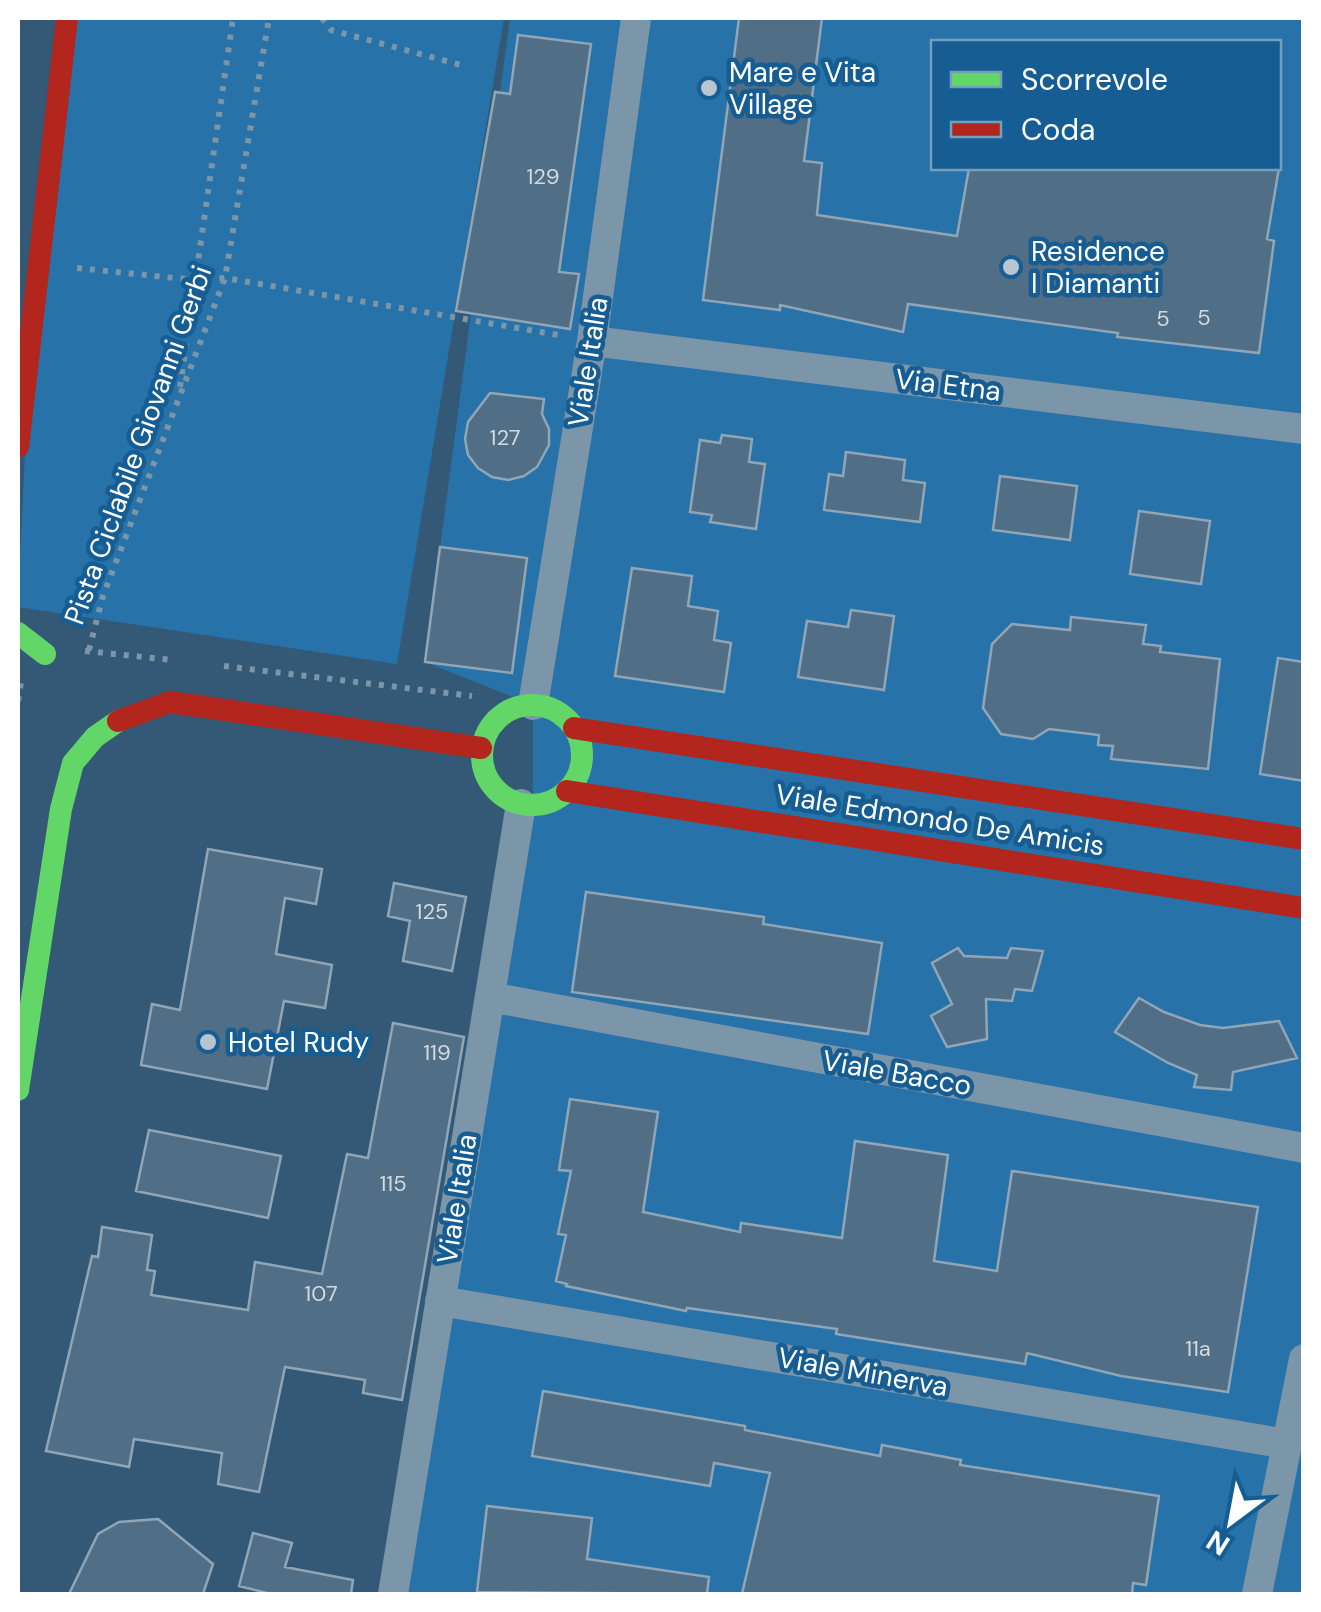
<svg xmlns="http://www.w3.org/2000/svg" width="1321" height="1612" font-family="'DM Sans',sans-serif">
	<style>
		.green { fill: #2772a8; fill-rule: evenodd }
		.building { fill: #506e85; stroke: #90a6b7; stroke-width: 2.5 }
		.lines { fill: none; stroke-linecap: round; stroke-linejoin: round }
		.path { stroke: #7b95a9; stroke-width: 6; stroke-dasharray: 5 8; stroke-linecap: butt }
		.street { stroke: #7b95a9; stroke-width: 30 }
		.fast { stroke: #63d668; stroke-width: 22 }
		.jam { stroke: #b3261e; stroke-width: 22 }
		.poi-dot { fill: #b8c5cf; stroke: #165d93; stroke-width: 4 }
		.labels { text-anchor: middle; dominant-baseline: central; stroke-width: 9; stroke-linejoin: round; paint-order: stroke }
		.number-label { font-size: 22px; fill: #d3dbe0 }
		.poi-label { font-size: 28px; fill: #fff; stroke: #165d93; text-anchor: start }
		.street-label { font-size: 28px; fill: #fff; stroke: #165d93 }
	</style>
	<rect width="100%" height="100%" fill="#335976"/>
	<path class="green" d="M64,18H504L397,664L18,607L25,451Z
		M510,18H1303V1594H402L533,805V705L425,662ZM934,42H1278V168H934Z"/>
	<path class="building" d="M739,18H822L804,161L822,163L817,215L957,236L969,168H1279L1267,239L1274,241L1259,353L1117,337L1118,333L908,304L903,332L780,305V310L703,300Z
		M518,35L591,44L559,272L579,274L570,329L456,311L495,92L510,94Z
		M490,393L544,399L542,414L549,429V445L537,467L524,476L508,480L492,477L478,468L468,455L465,439L468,422Z
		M722,435L752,439L749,462L765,464L756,529L710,522L712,515L690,512L700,440L720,443Z
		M846,452L905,460L903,480L925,483L920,522L824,510L829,474L843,476Z
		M1000,476L1077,486L1070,540L993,530Z
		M1139,511L1210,521L1201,584L1130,574Z
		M440,547L527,558L512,673L425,662Z
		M632,568L692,576L688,606L718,611L714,640L731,643L724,692L615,676Z
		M851,610L894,616L884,690L798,677L807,621L848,627Z
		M1071,617L1146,625L1143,644L1161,646L1160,652L1220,659L1208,769L1111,759L1113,746L1098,745L1099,735L1049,729L1033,739L1001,734L983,708L992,644L1012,624L1070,630Z
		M1278,658L1304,662V781L1260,774Z
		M208,849L322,869L316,904L285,898L276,954L332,965L325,1008L284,1001L267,1089L141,1065L152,1004L180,1010Z
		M394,883L466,897L452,971L403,961L410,921L388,916Z
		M586,892L764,917L763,924L882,943L868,1034L572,992Z
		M958,948L964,956L1007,958L1011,948L1043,951L1032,991L1015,989L1012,1001L986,999L987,1039L947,1047L931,1016L952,1004L932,963Z
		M1139,998L1164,1012L1200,1025L1223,1028L1279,1021L1297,1058L1233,1072L1231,1090L1194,1087L1197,1075L1168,1063L1115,1032Z
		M393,1023L464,1037L402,1400L363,1393L365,1380L285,1367L259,1492L218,1484L222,1453L134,1439L129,1467L46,1451L92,1256L98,1257L102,1227L152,1235L147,1270L155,1271L151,1295L248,1310L255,1262L322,1274L347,1154L368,1158Z
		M570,1099L658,1112L643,1212L740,1232L741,1223L842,1238L855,1141L948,1155L934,1261L997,1271L1012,1171L1258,1207L1228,1392L1121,1376L1027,1353L1025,1364L836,1334L837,1329L687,1308L686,1311L566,1286L567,1284L556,1281L566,1235L558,1234L571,1171L559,1170Z
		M149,1130L281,1156L268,1218L136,1191Z
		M543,1391L745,1426V1430L880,1456L882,1445L961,1460L960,1465L1159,1496L1146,1585L1133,1583L1132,1594H742L770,1473L714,1463L710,1486L532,1456Z
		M487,1506L592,1518L587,1559L709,1577L707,1594L477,1592Z
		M158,1519L213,1564L203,1594H69L98,1534L119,1522Z
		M253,1533L292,1543L285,1567L353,1580L351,1594H271L239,1586Z"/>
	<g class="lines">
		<path class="path" d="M322,18L331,30L461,65
			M77,268L195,280L225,278L564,336
			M180,387L233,18
			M89,650L103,596L225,278L269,18
			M85,651L172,660
			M224,666L472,696
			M18,701L21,682"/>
		<path class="street" d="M592,341L1304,429
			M533,705L592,341L636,18
			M490,997L1304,1148
			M440,1301L1287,1444
			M393,1594L521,804
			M1257,1594L1304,1359"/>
		<path class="fast" d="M18,633L45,654
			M482 755a50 50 0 1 1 100 0a50 50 0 1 1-100 0Z
			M18,1090L61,809L73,763L95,737L118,721"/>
		<path class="jam" d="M18,447L67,18
			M118,721L170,702L481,748
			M574,728L1304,839
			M567,791L1304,908"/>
	</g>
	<g class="poi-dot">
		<circle cx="709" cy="88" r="10"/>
		<circle cx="1011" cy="267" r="10"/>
		<circle cx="208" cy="1042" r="10"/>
	</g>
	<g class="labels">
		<g class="number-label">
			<text x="543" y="176">129</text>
			<text x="1204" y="317">5</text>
			<text x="1163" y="318">5</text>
			<text x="505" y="437">127</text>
			<text x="432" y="911">125</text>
			<text x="437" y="1052">119</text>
			<text x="393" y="1183">115</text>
			<text x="321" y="1293">107</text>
			<text x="1198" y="1348">11a</text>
		</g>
		<g class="poi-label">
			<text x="729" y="72">Mare e Vita<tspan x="729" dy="32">Village</tspan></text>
			<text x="1031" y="251">Residence<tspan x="1031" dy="32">I Diamanti</tspan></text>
			<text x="228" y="1042">Hotel Rudy</text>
		</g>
		<g class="street-label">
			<text transform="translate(588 362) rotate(-81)">Viale Italia</text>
			<text transform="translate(948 385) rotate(7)">Via Etna</text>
			<text transform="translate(138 445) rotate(-70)">Pista Ciclabile Giovanni Gerbi</text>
			<text transform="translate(940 820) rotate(9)">Viale Edmondo De Amicis</text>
			<text transform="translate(897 1073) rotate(10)">Viale Bacco</text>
			<text transform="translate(457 1199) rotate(-81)">Viale Italia</text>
			<text transform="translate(863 1372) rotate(10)">Viale Minerva</text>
		</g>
	</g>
	<rect width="1321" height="1612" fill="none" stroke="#ffffff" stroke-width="40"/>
	<rect x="931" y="40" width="350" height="130" fill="#165d93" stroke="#739ebe" stroke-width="2.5"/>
	<rect x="951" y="72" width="50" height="15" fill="#63d668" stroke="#739ebe" stroke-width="2.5"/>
	<text x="1021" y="90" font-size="30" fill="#ffffff">Scorrevole</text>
	<rect x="951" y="122" width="50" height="15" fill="#b3261e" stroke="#739ebe" stroke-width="2.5"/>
	<text x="1021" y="140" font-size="30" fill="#ffffff">Coda</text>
	<g transform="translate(1231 1522) rotate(212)" stroke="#165d93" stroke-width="8" paint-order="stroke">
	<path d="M0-8L18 38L0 25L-18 38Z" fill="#ffffff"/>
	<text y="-15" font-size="28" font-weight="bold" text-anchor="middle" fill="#ffffff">N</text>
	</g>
</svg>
